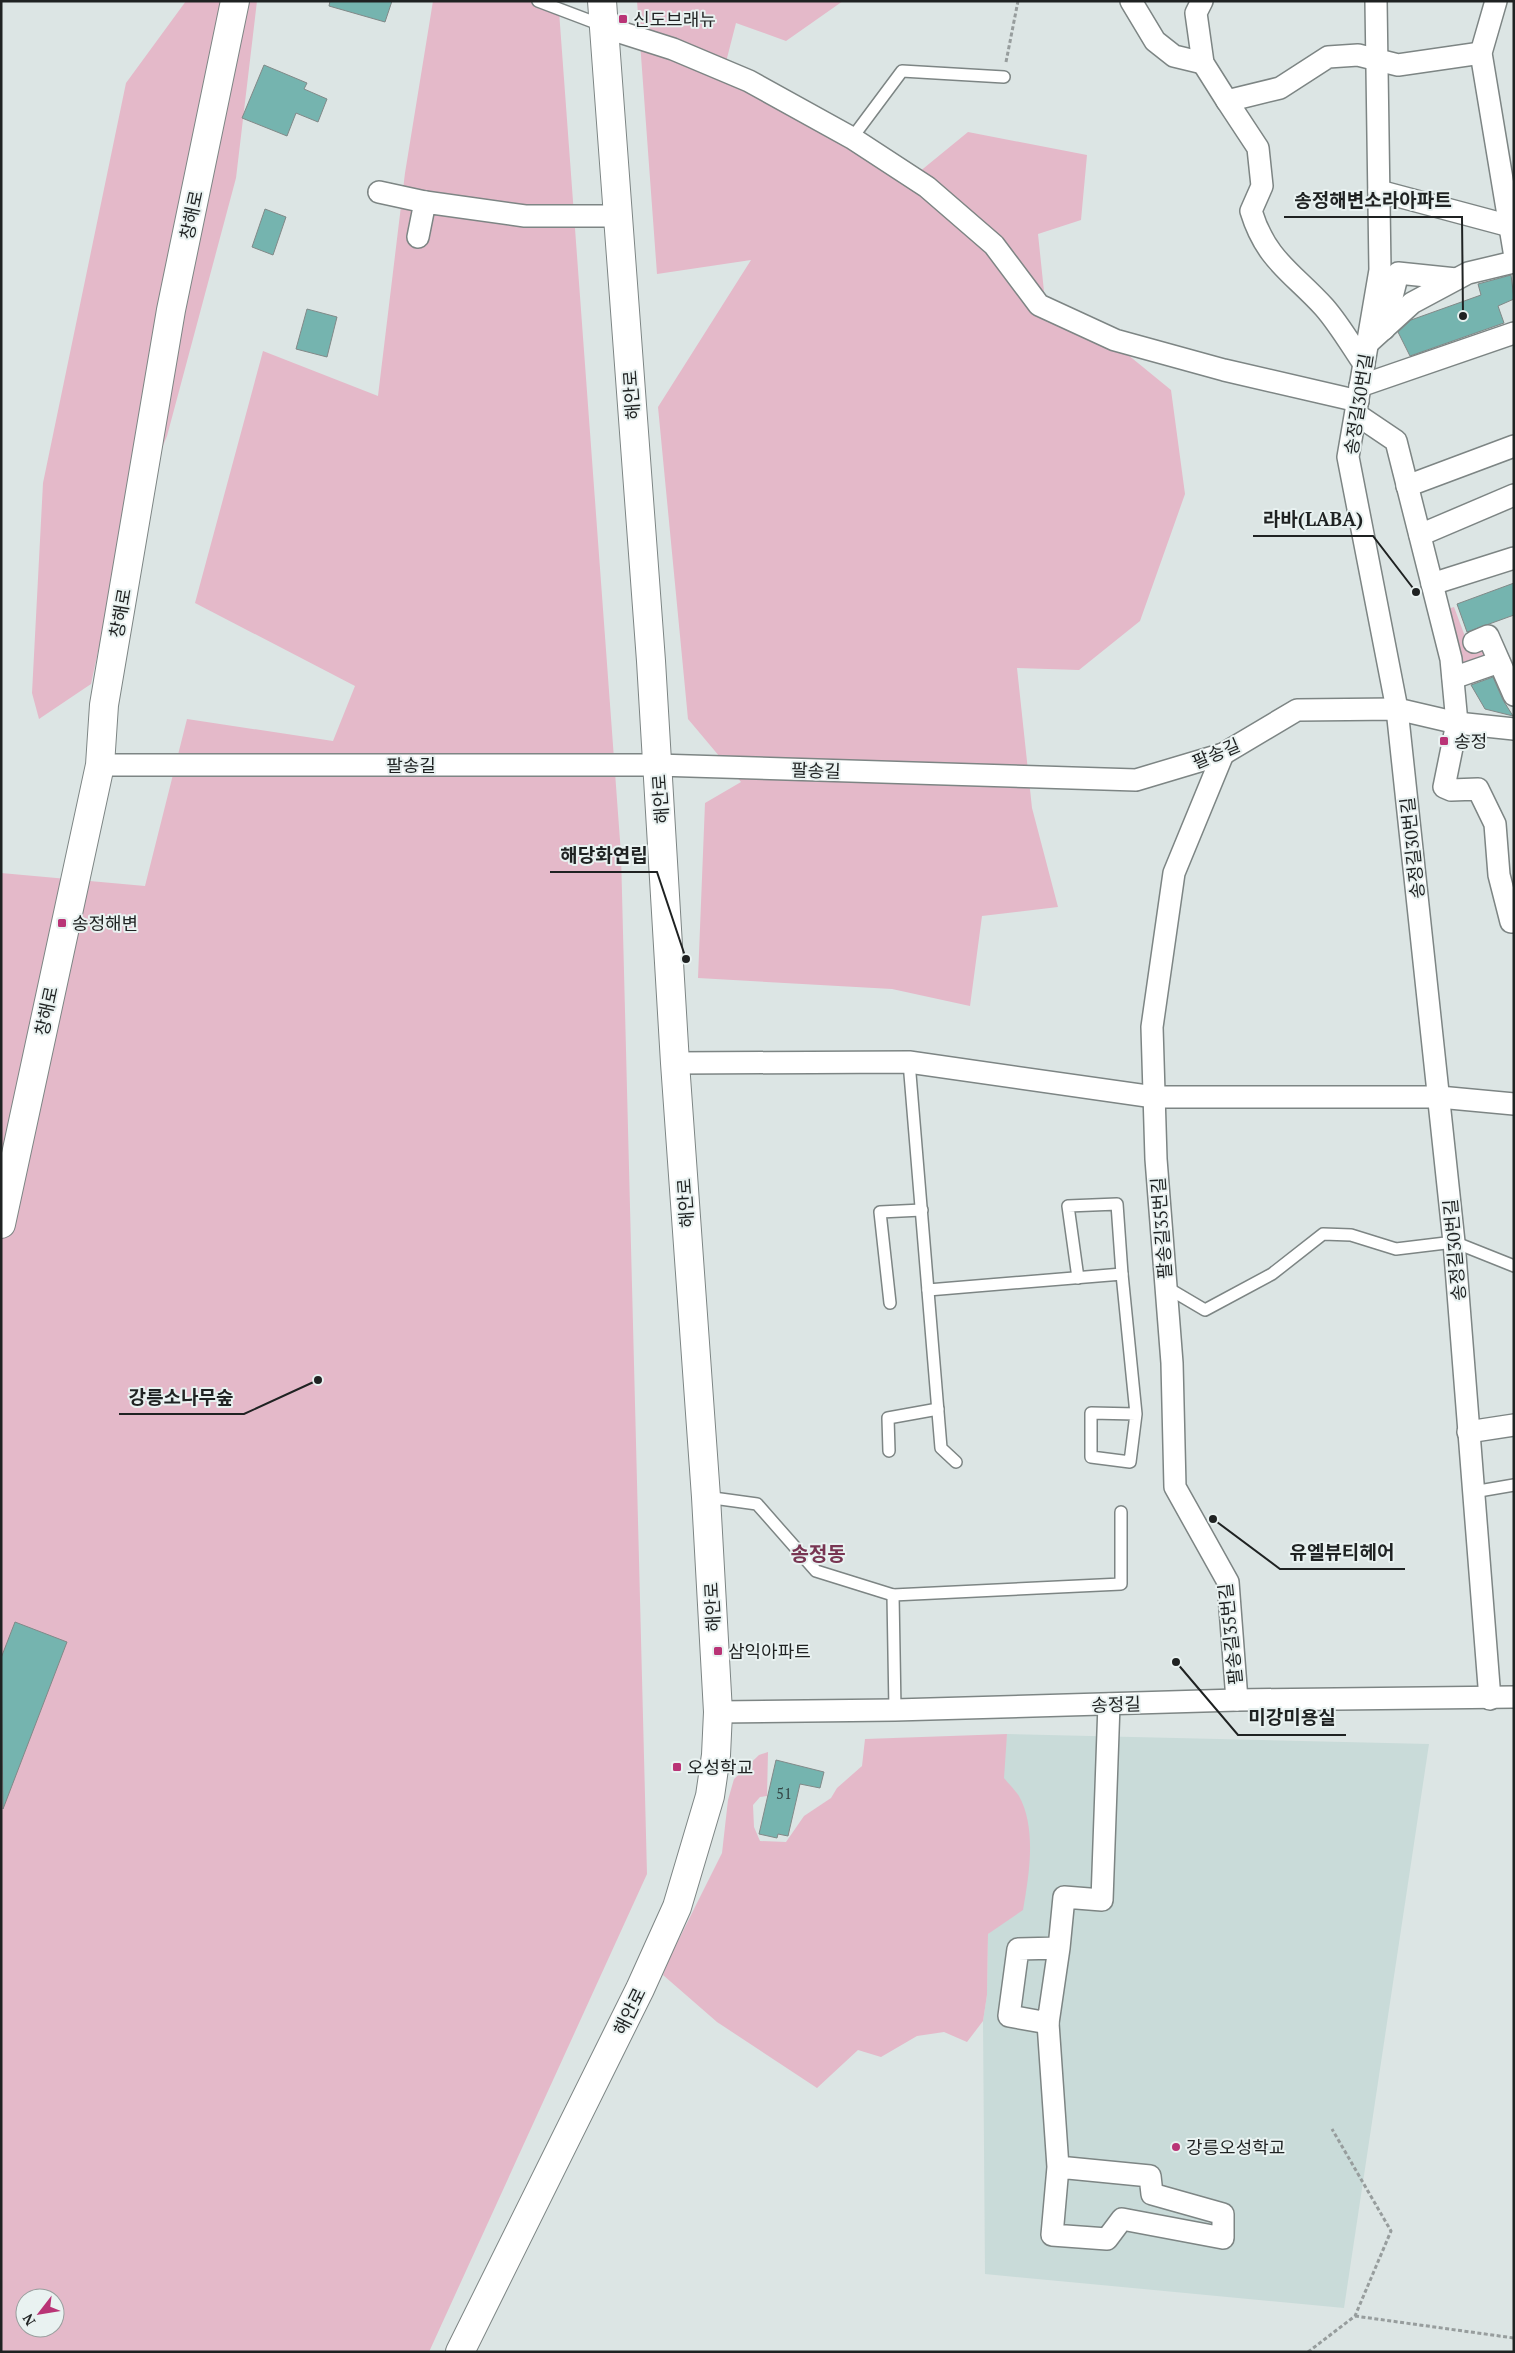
<svg xmlns="http://www.w3.org/2000/svg" width="1515" height="2353" font-family="'PT Serif','Noto Sans KR',serif">
	<rect width="100%" height="100%" fill="#dce5e4"/>
	<!-- built -->
	<path fill="#c9dbd9" d="M 1007,1734 L 1429,1744 L 1344,2308 L 985,2274 L 983,2021 L 987,1995 L 988,1934 L 999,1924 L 1000,1774 Z"/>
	<!-- green -->
	<g fill="#e4b9c9" fill-rule="evenodd">
		<path d="M 186,1 L 257,1 L 236,178 L 167,436 L 120,549 L 91,684 L 39,719 L 32,693 L 43,483 L 126,83 Z"/>
		<path d="M 433,1 L 558,1 L 559,11 L 621,854 L 647,1874 L 429,2352 L 1,2352 L 1,873 L 145,886 L 187,719 L 333,741 L 355,686 L 195,603 L 263,351 L 378,396 L 405,173 ZM 25,2298 L 55,2298 L 55,2328 L 25,2328 Z"/>
		<path d="M 637,1 L 843,1 L 786,41 L 736,23 L 726,62 L 913,177 L 968,132 L 1087,155 L 1081,220 L 1038,234 L 1045,301 L 1100,332 L 1171,390 L 1185,494 L 1140,621 L 1079,670 L 1017,668 L 1032,808 L 1058,907 L 982,916 L 970,1006 L 892,989 L 698,978 L 705,803 L 741,782 L 688,719 L 658,407 L 751,260 L 657,274 Z"/>
		<path d="M 1454,607 L 1469,647 L 1484,642 L 1491,659 L 1462,669 L 1441,611 Z"/>
		<path d="M 1007,1734 L 1004,1778 C 1009,1784 1015,1790 1019,1796 C 1037,1829 1029,1875 1023,1910 L 988,1934 L 987,1995 L 983,2021 L 967,2042 L 944,2032 L 917,2036 L 881,2057 L 858,2050 L 817,2088 L 717,2022 L 663,1975 L 669,1959 L 722,1853 L 728,1800 L 734,1779 L 759,1755 L 768,1752 L 767,1796 L 760,1797 L 753,1805 L 754,1827 L 760,1841 L 786,1842 L 804,1816 L 831,1798 L 837,1788 L 862,1766 L 865,1739 Z"/>
	</g>
	<!-- building -->
	<g fill="#75b4af" stroke="#818988">
		<path d="M 330,1 L 392,1 L 385,22 L 329,6 Z"/>
		<path d="M 264,65 L 307,83 L 304,89 L 327,99 L 318,122 L 296,113 L 287,136 L 242,118 Z"/>
		<path d="M 265,209 L 286,217 L 273,255 L 252,247 Z"/>
		<path d="M 1511,275 L 1514,299 L 1498,306 L 1504,323 L 1410,356 L 1398,332 L 1411,320 L 1481,295 L 1478,284 Z"/>
		<path d="M 307,309 L 337,317 L 327,357 L 296,349 Z"/>
		<path d="M 1514,583 L 1514,615 L 1467,632 L 1457,604 Z"/>
		<path d="M 1493,677 L 1503,700 L 1513,716 L 1485,709 L 1471,685 Z"/>
		<path d="M 15,1622 L 67,1642 L 3,1809 L 1,1658 Z"/>
		<path d="M 776,1760 L 824,1772 L 820,1788 L 800,1784 L 788,1836 L 778,1834 L 777,1838 L 759,1834 Z"/>
	</g>
	<g fill="none" stroke-linecap="round" stroke-linejoin="round">
		<!-- service casing -->
		<g stroke="#7d8584" stroke-width="14">
			<g id="service">
				<path d="M 538,1 L 604,26"/>
				<path d="M 852,138 L 902,71 L 1004,77"/>
				<path d="M 909,1062 L 941,1448 L 956,1462"/>
				<path d="M 1078,1278 L 1068,1206 L 1117,1204 L 1122,1274"/>
				<path d="M 1166,1287 L 1205,1310 L 1272,1274 L 1323,1234 L 1351,1235 L 1396,1249 L 1454,1242 L 1514,1266"/>
				<path d="M 928,1290 L 1122,1274 L 1136,1414 L 1091,1413 L 1091,1457 L 1130,1462 L 1136,1414"/>
				<path d="M 890,1303 L 880,1212 L 922,1210"/>
				<path d="M 889,1451 L 888,1418 L 938,1409"/>
				<path d="M 1473,1492 L 1514,1485"/>
				<path d="M 706,1497 L 757,1504 L 816,1571 L 893,1595"/>
				<path d="M 895,1710 L 893,1595 L 1121,1584 L 1121,1512"/>
			</g>
		</g>
		<!-- minor casing -->
		<g stroke="#7d8584" stroke-width="24">
			<g id="minor">
				<path d="M 1131,1 L 1155,41 L 1174,56 L 1203,63"/>
				<path d="M 1202,1 L 1196,13 L 1203,63 L 1227,101"/>
				<path d="M 1376,1 L 1380,270 L 1348,457 L 1397,709 L 1454,1242 L 1490,1699"/>
				<path d="M 1496,1 L 1481,53 L 1514,251"/>
				<path d="M 604,27 L 673,49 L 749,81 L 852,138 L 927,187 L 994,245 L 1039,305 L 1115,340 L 1224,370 L 1358,401"/>
				<path d="M 1379,191 L 1510,226"/>
				<path d="M 379,192 L 425,202"/>
				<path d="M 418,237 L 425,202 L 525,216 L 618,216"/>
				<path d="M 1384,329 L 1398,273 L 1456,279"/>
				<path d="M 1368,343 L 1412,303 L 1468,273 L 1514,262"/>
				<path d="M 1364,364 C 1351,345 1339,324 1324,307 C 1292,272 1266,260 1251,211 L 1262,186 L 1258,148 L 1227,101 L 1280,88 L 1328,57 L 1358,55 L 1398,65 L 1481,53"/>
				<path d="M 1360,386 L 1514,333"/>
				<path d="M 1356,414 L 1396,441 L 1451,659 L 1457,723 L 1444,787 L 1451,790 L 1478,789 L 1495,824 L 1499,875 L 1511,922 L 1514,921"/>
				<path d="M 1407,486 L 1514,446"/>
				<path d="M 1420,535 L 1514,495"/>
				<path d="M 1432,584 L 1514,558"/>
				<path d="M 1474,642 L 1488,636 L 1514,695"/>
				<path d="M 1453,678 L 1499,662"/>
				<path d="M 1223,754 L 1174,873 L 1152,1027 L 1156,1159 L 1172,1363 L 1175,1487 L 1228,1582 L 1237,1700"/>
				<path d="M 100,765 L 657,765 L 1136,780 L 1223,754 L 1297,710 L 1397,709 L 1457,723 L 1514,729"/>
				<path d="M 675,1063 L 909,1062 L 1154,1097 L 1439,1097 L 1514,1104"/>
				<path d="M 1468,1432 L 1514,1425"/>
				<path d="M 718,1712 L 895,1710 L 1237,1700 L 1514,1697"/>
				<path d="M 1059,1948 L 1048,2023 L 1009,2016 L 1018,1949 L 1059,1948 L 1064,1897 L 1102,1900 L 1109,1704"/>
				<path d="M 1048,2023 L 1058,2167 L 1150,2176 L 1152,2194 L 1223,2214 L 1223,2238 L 1122,2219 L 1107,2239 L 1052,2235 L 1058,2167"/>
			</g>
		</g>
		<!-- tertiary casing -->
		<g stroke="#7d8584" stroke-width="30">
			<g id="tertiary">
				<path d="M 1,1224 L 100,765 L 104,705 L 171,310 L 235,1"/>
				<path d="M 460,2352 L 640,1989 L 677,1907 L 710,1796 L 716,1755 L 718,1712 L 706,1497 L 675,1063 L 651,661 L 602,1"/>
			</g>
		</g>
		<!-- path -->
		<g stroke="#979d9d" stroke-width="3" stroke-dasharray="4 2.5" stroke-linecap="butt">
			<path d="M 1006,62 L 1018,1"/>
			<path d="M 1355,2316 L 1514,2338"/>
			<path d="M 1308,2352 L 1355,2316 L 1391,2231 L 1332,2129"/>
		</g>
		<!-- service -->
		<use href="#service" stroke="#fff" stroke-width="11"/>
		<!-- minor -->
		<use href="#minor" stroke="#fff" stroke-width="21"/>
		<!-- tertiary -->
		<use href="#tertiary" stroke="#fff" stroke-width="28"/>
	</g>
	<!-- markers -->
	<g fill="#b93476" stroke="#e9f2f1" stroke-width="2">
		<rect x="618" y="14" width="10" height="10" rx="2.5"/>
		<rect x="1439" y="736" width="10" height="10" rx="2.5"/>
		<rect x="57" y="918" width="10" height="10" rx="2.5"/>
		<rect x="713" y="1646" width="10" height="10" rx="2.5"/>
		<rect x="672" y="1762" width="10" height="10" rx="2.5"/>
		<circle cx="1176" cy="2147" r="5"/>
	</g>
	<g text-anchor="middle" dominant-baseline="central" stroke-width="4" stroke-linejoin="round" paint-order="stroke">
		<!-- number labels -->
		<g font-size="15" fill="#344645">
			<text x="784" y="1793">51</text>
		</g>
		<!-- poi labels -->
		<g font-size="18" fill="#1f2222" stroke="#e9f2f1" text-anchor="start">
			<text x="633" y="19">신도브래뉴</text>
			<text x="1454" y="741">송정</text>
			<text x="72" y="923">송정해변</text>
			<text x="728" y="1651">삼익아파트</text>
			<text x="687" y="1767">오성학교</text>
			<text x="1186" y="2147">강릉오성학교</text>
		</g>
		<!-- street labels -->
		<g font-size="18" fill="#1f2222" stroke="#e9f2f1">
			<text transform="translate(191 215) rotate(-78)">창해로</text>
			<text transform="translate(631 395) rotate(-94)">해안로</text>
			<text transform="translate(1358 404) rotate(-81)">송정길30번길</text>
			<text transform="translate(120 613) rotate(-80)">창해로</text>
			<text transform="translate(1216 753) rotate(-23)">팔송길</text>
			<text x="411" y="765">팔송길</text>
			<text transform="translate(816 770) rotate(2)">팔송길</text>
			<text transform="translate(660 799) rotate(-94)">해안로</text>
			<text transform="translate(1412 848) rotate(-96)">송정길30번길</text>
			<text transform="translate(46 1011) rotate(-78)">창해로</text>
			<text transform="translate(685 1203) rotate(-94)">해안로</text>
			<text transform="translate(1161 1228) rotate(-94)">팔송길35번길</text>
			<text transform="translate(1454 1250) rotate(-95)">송정길30번길</text>
			<text transform="translate(712 1607) rotate(-93)">해안로</text>
			<text transform="translate(1230 1634) rotate(-96)">팔송길35번길</text>
			<text transform="translate(1116 1704) rotate(-2)">송정길</text>
			<text transform="translate(629 2011) rotate(-64)">해안로</text>
		</g>
		<!-- quarter labels -->
		<g font-size="20" font-weight="bold" fill="#783552" stroke="#e9f2f1">
			<text x="818" y="1553">송정동</text>
		</g>
	</g>
	<!-- callouts -->
	<path fill="none" stroke="#1f2222" stroke-width="2" d="M1463 316L1462 217H1284M1416 592L1373 536H1253M686 959L657 872H550M318 1380L244 1414H119M1213 1519L1280 1569H1405M1176 1662L1238 1735H1346"/>
	<g fill="#1f2222" stroke="#e9f2f1" stroke-width="2">
		<circle cx="1463" cy="316" r="5"/>
		<circle cx="1416" cy="592" r="5"/>
		<circle cx="686" cy="959" r="5"/>
		<circle cx="318" cy="1380" r="5"/>
		<circle cx="1213" cy="1519" r="5"/>
		<circle cx="1176" cy="1662" r="5"/>
	</g>
	<g font-size="19" text-anchor="middle" font-weight="bold" fill="#1f2222" stroke="#e9f2f1" stroke-width="4" stroke-linejoin="round" paint-order="stroke">
		<text x="1373" y="207">송정해변소라아파트</text>
		<text x="1313" y="526">라바(LABA)</text>
		<text x="604" y="862">해당화연립</text>
		<text x="181" y="1404">강릉소나무숲</text>
		<text x="1342" y="1559">유엘뷰티헤어</text>
		<text x="1292" y="1724">미강미용실</text>
	</g>
	<!-- border -->
	<rect width="1515" height="2353" fill="none" stroke="#1f2222" stroke-width="5"/>
	<!-- north arrow -->
	<g transform="translate(40 2313) rotate(239)"><circle r="24" fill="#e9f2f1" stroke="#989f9e"/>
	<path d="M0-4L9 19L0 12L-9 19Z" fill="#b93476"/>
	<text y="-8" font-size="14" font-weight="bold" text-anchor="middle" fill="#1f2222">N</text>
	</g>
</svg>
